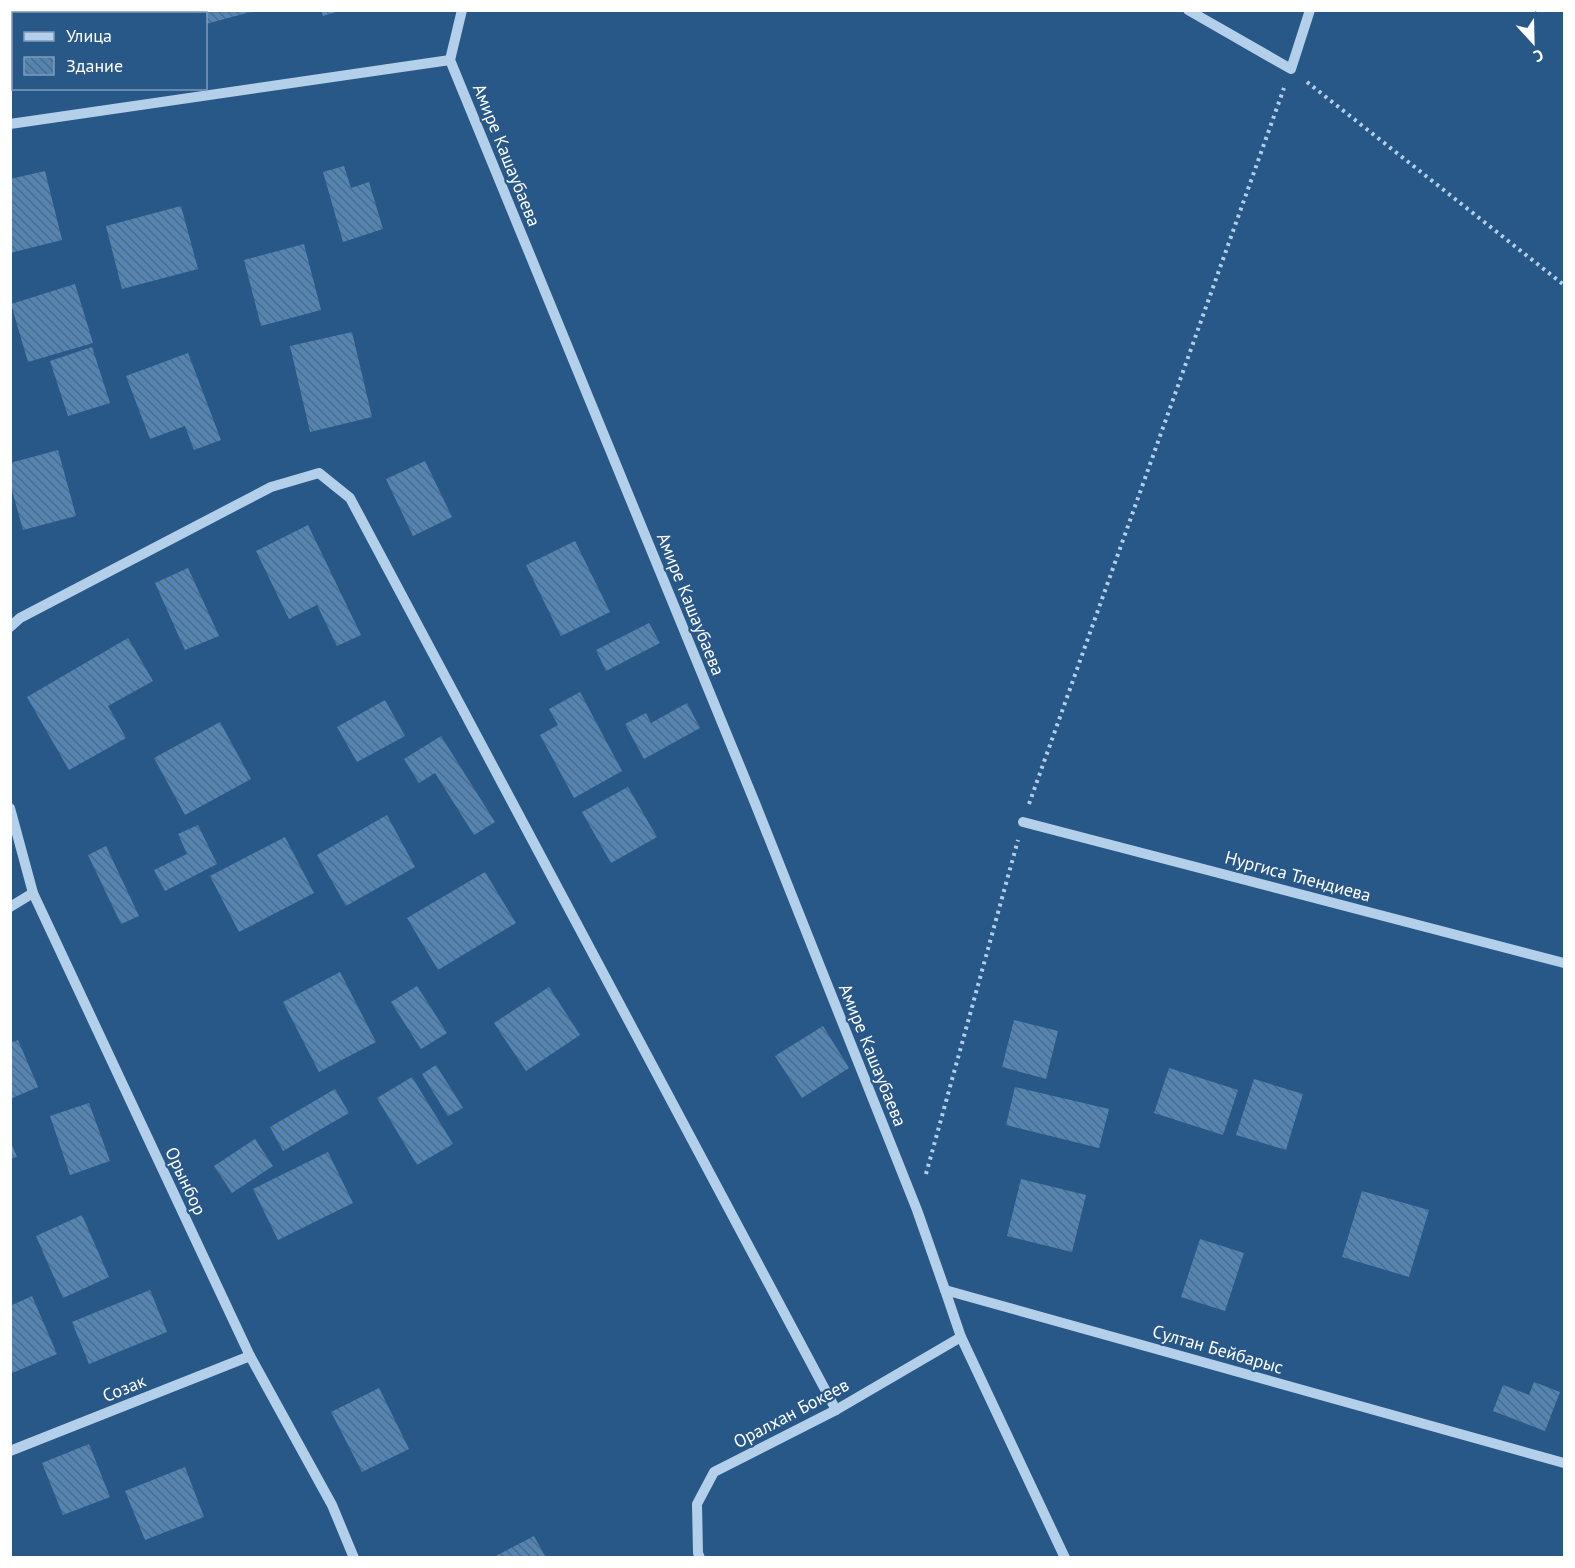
<svg xmlns="http://www.w3.org/2000/svg" width="1575" height="1568" font-family="'PT Sans',sans-serif">
	<defs>
		<pattern id="building-back-hatch" width="6" height="6" patternUnits="userSpaceOnUse" patternTransform="scale(1.5)"><rect width="6" height="6" fill="#5484b2"/><path d="M-1 5l2 2M0 0l6 6M5-1l2 2" fill="none" stroke="#506b84"/></pattern>
	</defs>
	<rect width="100%" height="100%" fill="#285888"/>
	<!-- building -->
	<g fill="url(#building-back-hatch)">
		<path d="M 196,10 L 254,10 L 254,11 L 206,24 L 206,14 L 197,14 Z"/>
		<path d="M 321,10 L 339,10 L 339,11 L 323,16 Z"/>
		<path d="M 344,166 L 351,188 L 369,182 L 383,229 L 343,242 L 323,172 Z"/>
		<path d="M 45,171 L 62,240 L 10,253 L 10,179 Z"/>
		<path d="M 181,206 L 198,269 L 122,289 L 106,226 Z"/>
		<path d="M 304,244 L 321,310 L 261,326 L 244,260 Z"/>
		<path d="M 75,284 L 93,343 L 28,362 L 11,304 Z"/>
		<path d="M 352,332 L 372,417 L 310,432 L 290,346 Z"/>
		<path d="M 92,347 L 110,403 L 68,416 L 50,361 Z"/>
		<path d="M 188,353 L 221,440 L 194,450 L 185,426 L 150,439 L 126,376 Z"/>
		<path d="M 58,450 L 76,516 L 23,530 L 10,483 L 10,463 Z"/>
		<path d="M 425,461 L 452,517 L 413,536 L 386,479 Z"/>
		<path d="M 308,525 L 361,635 L 337,646 L 317,605 L 289,619 L 256,551 Z"/>
		<path d="M 575,541 L 610,612 L 561,636 L 526,565 Z"/>
		<path d="M 188,568 L 219,636 L 185,650 L 155,583 Z"/>
		<path d="M 649,623 L 660,643 L 606,671 L 596,650 Z"/>
		<path d="M 128,638 L 153,681 L 108,706 L 126,738 L 69,770 L 27,697 Z"/>
		<path d="M 580,692 L 622,771 L 574,798 L 540,735 L 558,725 L 549,709 Z"/>
		<path d="M 385,700 L 405,736 L 357,762 L 337,727 Z"/>
		<path d="M 687,703 L 700,728 L 644,759 L 625,724 L 646,713 L 651,723 Z"/>
		<path d="M 220,722 L 251,779 L 185,815 L 154,758 Z"/>
		<path d="M 441,736 L 495,822 L 474,835 L 435,773 L 419,783 L 404,759 Z"/>
		<path d="M 628,787 L 657,837 L 611,863 L 582,812 Z"/>
		<path d="M 387,815 L 415,867 L 346,906 L 317,855 Z"/>
		<path d="M 198,825 L 217,864 L 165,891 L 154,870 L 187,854 L 178,834 Z"/>
		<path d="M 285,837 L 314,893 L 239,932 L 210,876 Z"/>
		<path d="M 106,846 L 139,916 L 121,924 L 88,855 Z"/>
		<path d="M 485,872 L 516,923 L 438,970 L 407,918 Z"/>
		<path d="M 340,972 L 376,1042 L 319,1072 L 283,1002 Z"/>
		<path d="M 417,986 L 447,1033 L 421,1049 L 391,1002 Z"/>
		<path d="M 549,987 L 580,1035 L 526,1071 L 494,1023 Z"/>
		<path d="M 1014,1020 L 1058,1031 L 1046,1079 L 1002,1067 Z"/>
		<path d="M 823,1026 L 849,1068 L 802,1098 L 775,1056 Z"/>
		<path d="M 18,1040 L 38,1087 L 10,1099 L 10,1043 Z"/>
		<path d="M 436,1065 L 463,1108 L 448,1116 L 422,1074 Z"/>
		<path d="M 1169,1068 L 1238,1090 L 1223,1135 L 1154,1113 Z"/>
		<path d="M 412,1077 L 453,1144 L 417,1165 L 377,1098 Z"/>
		<path d="M 1254,1079 L 1303,1094 L 1286,1150 L 1236,1135 Z"/>
		<path d="M 1015,1087 L 1109,1109 L 1099,1148 L 1006,1125 Z"/>
		<path d="M 335,1089 L 349,1113 L 283,1151 L 270,1127 Z"/>
		<path d="M 89,1103 L 110,1161 L 70,1175 L 50,1116 Z"/>
		<path d="M 255,1139 L 273,1166 L 232,1193 L 214,1166 Z"/>
		<path d="M 10,1140 L 17,1157 L 10,1159 Z"/>
		<path d="M 328,1152 L 353,1203 L 278,1240 L 253,1189 Z"/>
		<path d="M 1021,1179 L 1086,1195 L 1072,1252 L 1007,1236 Z"/>
		<path d="M 1362,1191 L 1429,1210 L 1409,1277 L 1342,1257 Z"/>
		<path d="M 82,1215 L 109,1277 L 63,1298 L 36,1236 Z"/>
		<path d="M 1200,1239 L 1244,1253 L 1225,1311 L 1181,1297 Z"/>
		<path d="M 150,1290 L 167,1332 L 89,1364 L 72,1322 Z"/>
		<path d="M 32,1296 L 57,1354 L 10,1374 L 10,1306 Z"/>
		<path d="M 1534,1382 L 1560,1392 L 1545,1431 L 1493,1411 L 1503,1385 L 1529,1395 Z"/>
		<path d="M 379,1388 L 409,1449 L 362,1472 L 331,1412 Z"/>
		<path d="M 89,1444 L 110,1497 L 63,1515 L 42,1463 Z"/>
		<path d="M 185,1467 L 204,1517 L 145,1540 L 125,1491 Z"/>
		<path d="M 534,1536 L 546,1558 L 492,1558 Z"/>
	</g>
	<g fill="none" stroke-linecap="round" stroke-linejoin="round">
		<!-- path -->
		<g stroke="#b4cfe9" stroke-width="4" stroke-dasharray="3 4.5" stroke-linecap="butt">
			<path d="M 1307,82 L 1564,285"/>
			<path d="M 1029,804 L 1284,88"/>
			<path d="M 926,1174 L 1018,840"/>
		</g>
		<!-- minor -->
		<g stroke="#b4cfe9" stroke-width="10">
			<path d="M 462,10 L 450,60 L 755,803 L 917,1210 L 945,1290 L 1564,1463"/>
			<path d="M 1188,10 L 1291,69 L 1310,10"/>
			<path d="M 10,124 L 450,60"/>
			<path d="M 10,627 L 20,618 L 271,487 L 319,473 L 350,498 L 836,1410"/>
			<path d="M 10,808 L 33,893 L 250,1356 L 332,1505 L 354,1558"/>
			<path d="M 1023,822 L 1564,963"/>
			<path d="M 10,907 L 33,893"/>
			<path d="M 945,1290 L 961,1337 L 1065,1558"/>
			<path d="M 10,1451 L 250,1356"/>
			<path d="M 700,1558 L 698,1553 L 697,1504 L 714,1472 L 836,1410 L 961,1337"/>
		</g>
	</g>
	<g text-anchor="middle" dominant-baseline="central" stroke-width="4.5" stroke-linejoin="round" paint-order="stroke">
		<!-- street labels -->
		<g font-size="18" fill="#fff" stroke="#285888">
			<text transform="translate(507 155) rotate(68)">Амире Кашаубаева</text>
			<text transform="translate(691 604) rotate(68)">Амире Кашаубаева</text>
			<text transform="translate(1298 876) rotate(15)">Нургиса Тлендиева</text>
			<text transform="translate(873 1055) rotate(68)">Амире Кашаубаева</text>
			<text transform="translate(186 1181) rotate(65)">Орынбор</text>
			<text transform="translate(1218 1349) rotate(16)">Султан Бейбарыс</text>
			<text transform="translate(124 1388) rotate(-22)">Созак</text>
			<text transform="translate(791 1413) rotate(-28)">Оралхан Бокеев</text>
		</g>
	</g>
	<!-- border -->
	<rect width="1575" height="1568" fill="none" stroke="#ffffff" stroke-width="24"/>
	<!-- legend -->
	<rect x="12" y="12" width="195" height="78" fill="#285888" stroke="#7e9bb8" stroke-width="1.5"/>
	<rect x="24" y="32" width="30" height="9" fill="#b4cfe9" stroke="#7e9bb8" stroke-width="1.5"/>
	<text x="66" y="42" font-size="18" fill="#ffffff">Улица</text>
	<rect x="24" y="57" width="30" height="18" fill="url(#building-back-hatch)" stroke="#7e9bb8" stroke-width="1.5"/>
	<text x="66" y="72" font-size="18" fill="#ffffff">Здание</text>
	<!-- north arrow -->
	<g transform="translate(1533 42) rotate(158)" stroke="#285888" stroke-width="4.5" paint-order="stroke">
	<path d="M0-4.5L10 22L0 15L-10 22Z" fill="#ffffff"/>
	<text y="-9" font-size="16" font-weight="bold" text-anchor="middle" fill="#ffffff">С</text>
	</g>
</svg>
